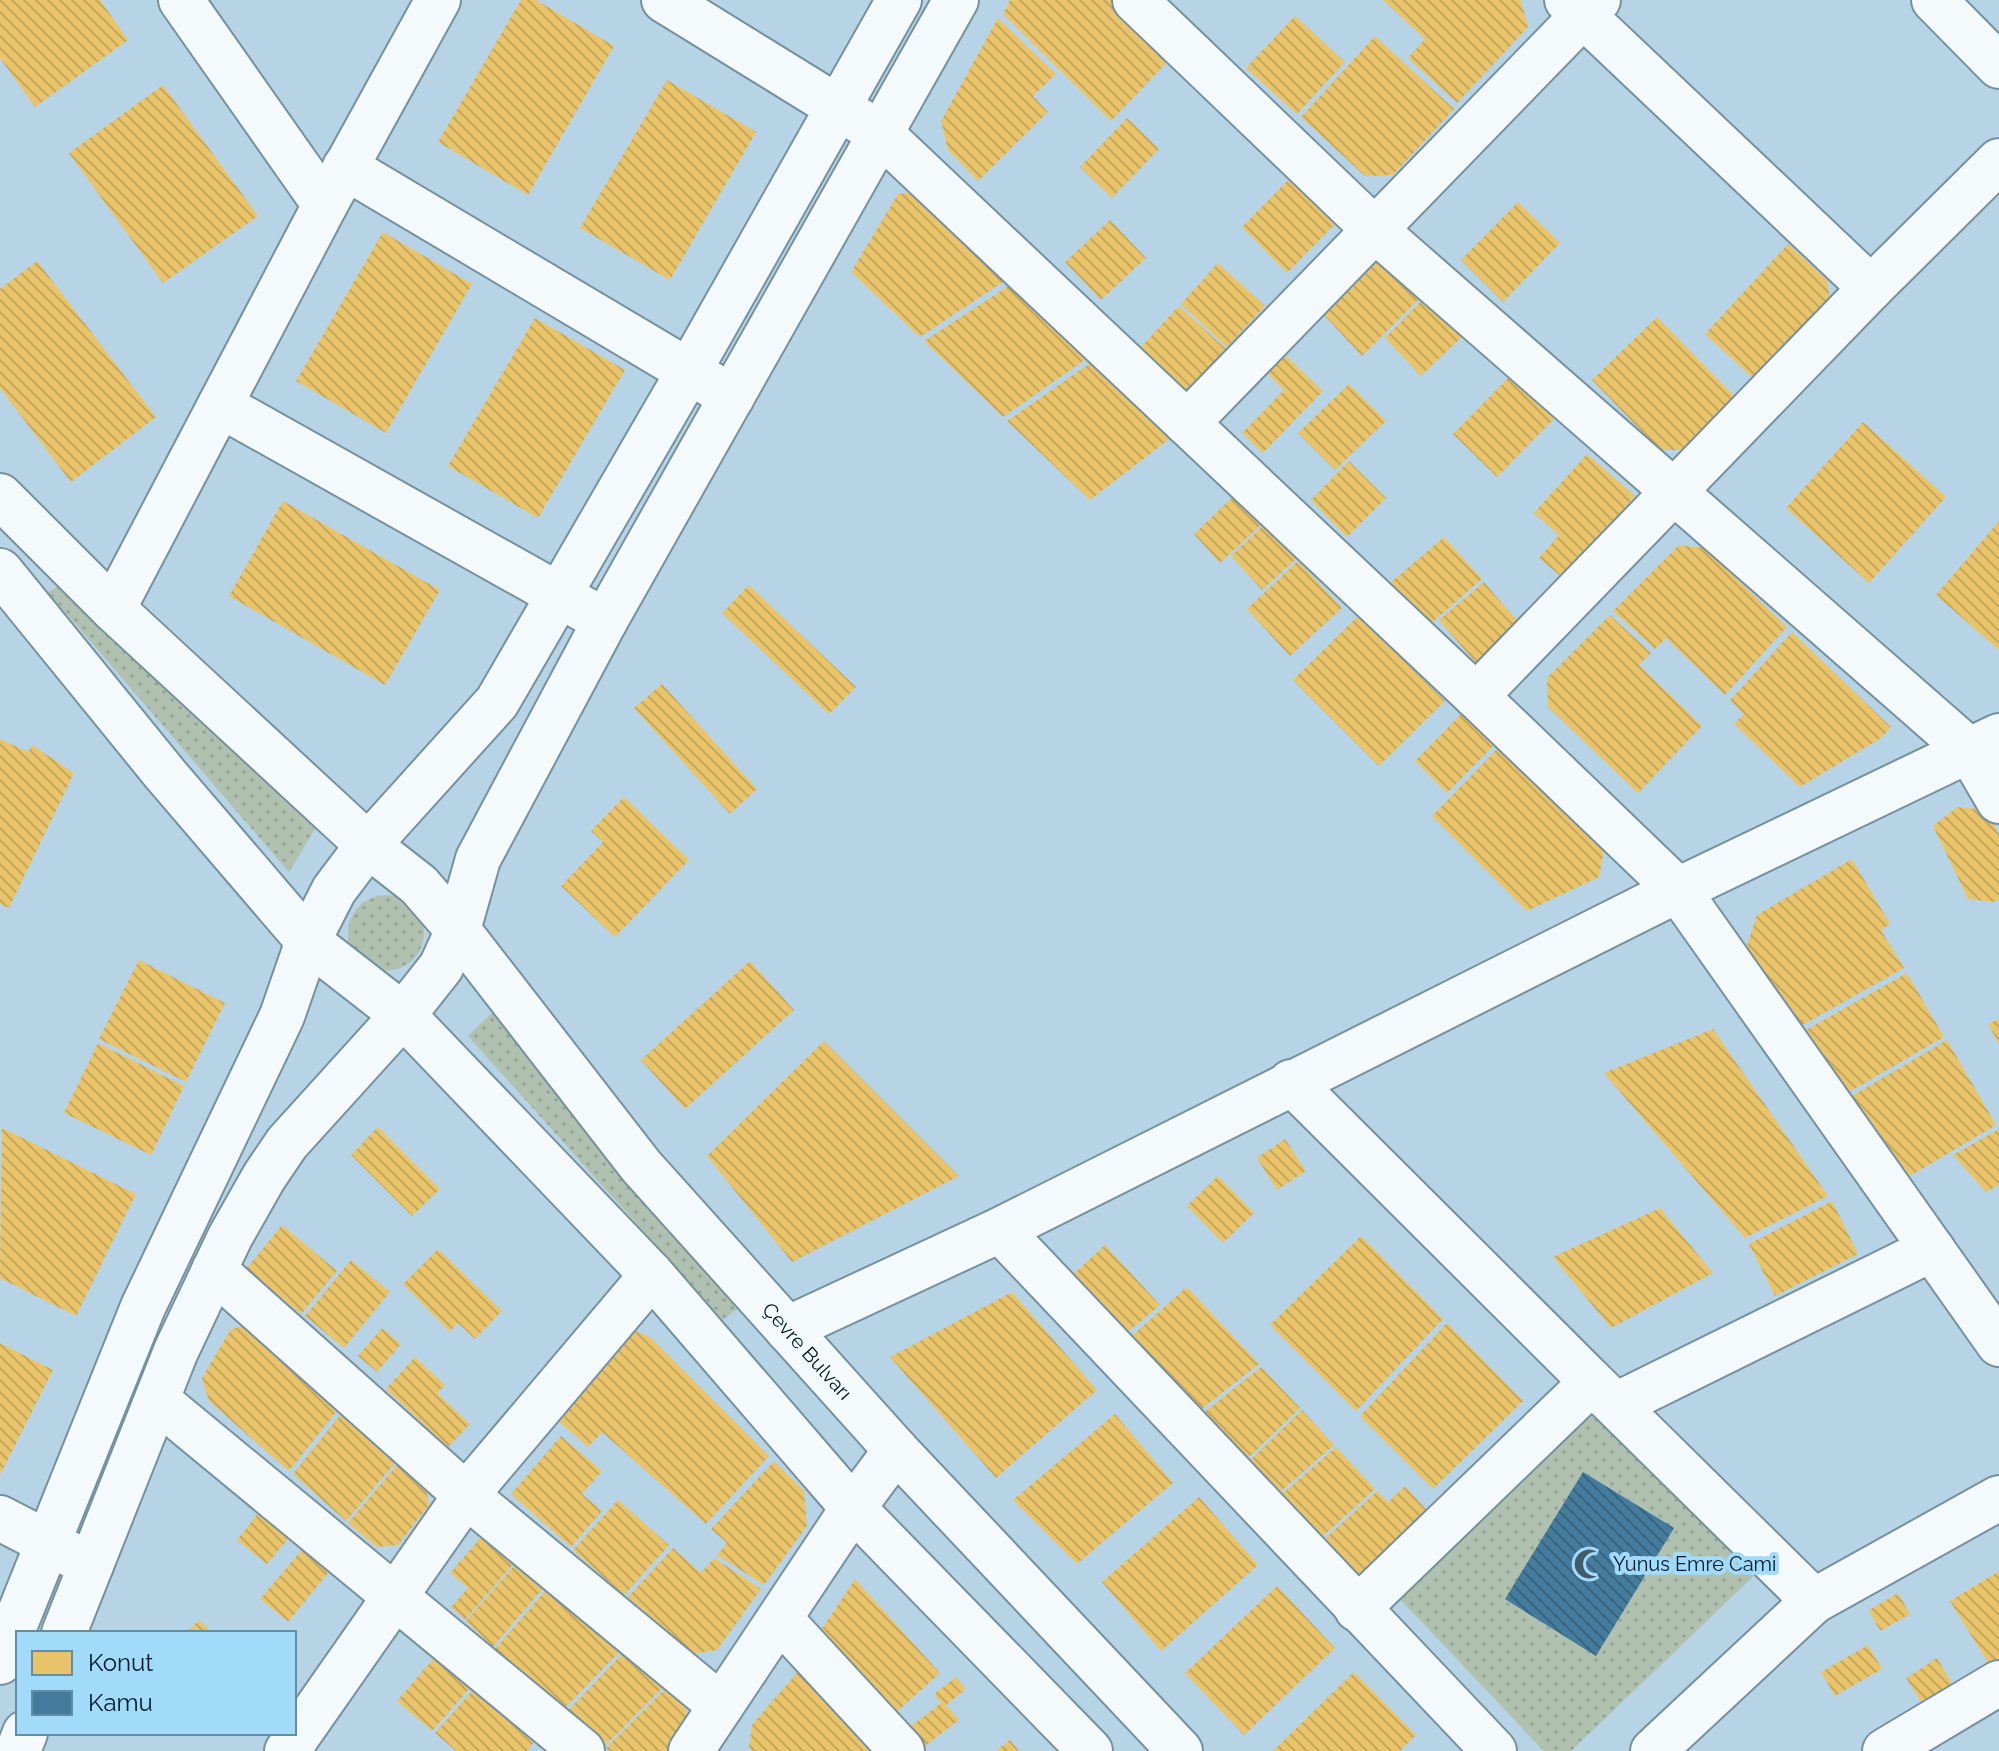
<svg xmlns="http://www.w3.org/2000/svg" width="1999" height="1751" font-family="Raleway,sans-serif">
	<defs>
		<pattern id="green-dots" width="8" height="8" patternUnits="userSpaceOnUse" patternTransform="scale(2)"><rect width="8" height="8" fill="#b0c1b0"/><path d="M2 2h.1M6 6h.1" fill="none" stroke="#96a597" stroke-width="1.8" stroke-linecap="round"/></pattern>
		<pattern id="homes-back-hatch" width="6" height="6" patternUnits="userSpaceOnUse" patternTransform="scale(2)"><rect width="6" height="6" fill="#e9c46a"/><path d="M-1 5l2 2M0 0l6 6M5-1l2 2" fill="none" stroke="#c6a85c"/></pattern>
		<pattern id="public-back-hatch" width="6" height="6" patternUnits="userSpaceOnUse" patternTransform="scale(2)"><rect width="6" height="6" fill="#457b9d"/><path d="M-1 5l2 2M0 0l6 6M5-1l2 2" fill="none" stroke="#376480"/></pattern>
	</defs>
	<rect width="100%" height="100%" fill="#b6d4e5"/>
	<!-- green -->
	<g fill="url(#green-dots)">
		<path d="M 62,584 L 318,824 L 289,872 L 48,592 Z"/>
		<circle cx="386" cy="933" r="38"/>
		<path d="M 493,1012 L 737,1309 L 723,1320 L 468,1036 Z"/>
		<path d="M 1593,1403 L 1759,1571 L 1571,1751 L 1544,1751 L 1398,1597 Z"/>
	</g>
	<!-- homes -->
	<g fill="url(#homes-back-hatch)">
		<path d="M 0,0 L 100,0 L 128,40 L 35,107 L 0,58 Z"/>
		<path d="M 521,0 L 536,0 L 614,46 L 528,195 L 438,142 Z"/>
		<path d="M 1010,0 L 1119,0 L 1175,54 L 1111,121 L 1003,14 Z"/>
		<path d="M 1383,0 L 1521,0 L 1528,27 L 1457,103 L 1408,58 L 1425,39 Z"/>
		<path d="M 1295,16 L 1345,62 L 1297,114 L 1246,68 Z"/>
		<path d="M 998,18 L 1056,74 L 1033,96 L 1048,112 L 978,181 L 948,150 L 941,121 Z"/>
		<path d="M 1375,36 L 1454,109 L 1393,175 L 1365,176 L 1301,117 Z"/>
		<path d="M 667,80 L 756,132 L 670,280 L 580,228 Z"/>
		<path d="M 163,85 L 258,216 L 163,283 L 69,153 Z"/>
		<path d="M 1127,118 L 1159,149 L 1112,198 L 1080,167 Z"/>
		<path d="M 1293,175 L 1338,221 L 1287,273 L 1242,227 Z"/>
		<path d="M 919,191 L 1009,278 L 920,337 L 851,272 L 898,194 Z"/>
		<path d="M 1518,202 L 1560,243 L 1503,302 L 1461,260 Z"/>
		<path d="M 1110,220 L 1146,258 L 1101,300 L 1065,262 Z"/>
		<path d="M 383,232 L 472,284 L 386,433 L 296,381 Z"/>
		<path d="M 1788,244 L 1827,280 L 1830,299 L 1755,380 L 1705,334 Z"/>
		<path d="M 1387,253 L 1425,293 L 1362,356 L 1322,313 Z"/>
		<path d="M 37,261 L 156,417 L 71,482 L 0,388 L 0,289 Z"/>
		<path d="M 1218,263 L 1265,306 L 1227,347 L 1181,304 Z"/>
		<path d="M 1013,283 L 1089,357 L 1003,417 L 924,341 Z"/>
		<path d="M 1427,295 L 1465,334 L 1421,376 L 1385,338 Z"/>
		<path d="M 1179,306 L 1226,349 L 1187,391 L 1140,348 Z"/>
		<path d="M 1657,317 L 1739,401 L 1691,450 L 1660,450 L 1592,380 Z"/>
		<path d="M 535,318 L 625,370 L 538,518 L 448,466 Z"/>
		<path d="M 1284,354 L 1323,391 L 1263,453 L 1242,433 L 1284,390 L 1266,372 Z"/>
		<path d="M 1093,361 L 1172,437 L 1090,500 L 1007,421 Z"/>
		<path d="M 1512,374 L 1555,418 L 1497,477 L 1453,434 Z"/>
		<path d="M 1349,384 L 1386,421 L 1335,470 L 1298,433 Z"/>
		<path d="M 1863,422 L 1946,497 L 1869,583 L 1786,508 Z"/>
		<path d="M 1587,454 L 1635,496 L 1563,578 L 1539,558 L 1559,535 L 1534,513 Z"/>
		<path d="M 1349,461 L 1386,498 L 1347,537 L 1311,500 Z"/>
		<path d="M 1236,494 L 1263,523 L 1220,563 L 1194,534 Z"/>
		<path d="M 283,501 L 440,590 L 385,685 L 229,596 Z"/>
		<path d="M 1999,521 L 1999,650 L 1936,595 Z"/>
		<path d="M 1265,524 L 1297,558 L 1262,590 L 1231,556 Z"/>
		<path d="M 1444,537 L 1482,579 L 1427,627 L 1389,584 Z"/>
		<path d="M 1679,545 L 1704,548 L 1787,627 L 1725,695 L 1666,638 L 1655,649 L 1613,611 Z"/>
		<path d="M 1298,561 L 1342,608 L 1290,656 L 1247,609 Z"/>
		<path d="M 1484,582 L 1519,623 L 1475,662 L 1439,620 Z"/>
		<path d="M 749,585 L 856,687 L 829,714 L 722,613 Z"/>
		<path d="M 1359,615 L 1445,701 L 1379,766 L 1293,680 Z"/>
		<path d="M 1610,615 L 1651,653 L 1639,665 L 1702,726 L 1638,793 L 1548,707 L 1547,678 Z"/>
		<path d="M 1792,632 L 1891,727 L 1881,738 L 1800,787 L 1734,724 L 1744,714 L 1730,700 Z"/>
		<path d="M 662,684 L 757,789 L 730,814 L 634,708 Z"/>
		<path d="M 1465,710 L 1497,742 L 1447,793 L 1415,761 Z"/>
		<path d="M 0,739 L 28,752 L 32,745 L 74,773 L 9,908 L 0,904 Z"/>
		<path d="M 1500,746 L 1604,850 L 1599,877 L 1527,911 L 1432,816 Z"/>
		<path d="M 624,797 L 689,860 L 615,937 L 561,886 L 603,842 L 591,831 Z"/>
		<path d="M 1957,807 L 1986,810 L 1999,834 L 1999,900 L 1994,902 L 1968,899 L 1933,826 Z"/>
		<path d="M 1852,859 L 1890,924 L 1881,930 L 1904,968 L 1801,1026 L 1746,949 L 1757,915 Z"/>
		<path d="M 139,960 L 225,1003 L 186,1082 L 99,1039 Z"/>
		<path d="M 750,961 L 794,1010 L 685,1109 L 641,1060 Z"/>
		<path d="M 1907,973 L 1944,1037 L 1849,1092 L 1804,1031 Z"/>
		<path d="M 1999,1019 L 1999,1044 L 1988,1024 Z"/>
		<path d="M 1713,1029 L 1828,1196 L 1745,1238 L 1604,1073 Z"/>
		<path d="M 1947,1040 L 1996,1125 L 1910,1176 L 1852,1096 Z"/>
		<path d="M 824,1041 L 959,1176 L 792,1262 L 707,1156 Z"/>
		<path d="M 98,1043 L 184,1086 L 151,1155 L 64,1113 Z"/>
		<path d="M 378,1127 L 440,1189 L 412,1216 L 351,1155 Z"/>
		<path d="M 2,1128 L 136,1194 L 76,1316 L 0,1278 Z"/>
		<path d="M 1999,1129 L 1999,1185 L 1986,1192 L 1953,1155 Z"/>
		<path d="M 1285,1139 L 1306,1171 L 1277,1190 L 1257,1158 Z"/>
		<path d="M 1218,1176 L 1254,1213 L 1223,1243 L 1187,1206 Z"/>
		<path d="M 1832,1201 L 1858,1254 L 1775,1296 L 1749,1244 Z"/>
		<path d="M 1660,1208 L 1713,1273 L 1611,1328 L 1553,1257 Z"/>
		<path d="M 282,1225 L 337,1271 L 301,1314 L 246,1269 Z"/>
		<path d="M 1361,1236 L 1443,1319 L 1356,1411 L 1270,1325 Z"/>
		<path d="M 1105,1245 L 1160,1305 L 1121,1338 L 1067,1280 Z"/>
		<path d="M 438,1249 L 502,1311 L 475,1339 L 458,1323 L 450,1332 L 403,1284 Z"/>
		<path d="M 351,1260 L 390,1292 L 344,1348 L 305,1316 Z"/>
		<path d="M 1187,1287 L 1259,1364 L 1194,1415 L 1126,1341 Z"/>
		<path d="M 1012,1292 L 1097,1390 L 996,1478 L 890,1357 Z"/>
		<path d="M 1447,1323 L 1523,1401 L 1433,1489 L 1360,1416 Z"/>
		<path d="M 249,1324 L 341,1406 L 289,1471 L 209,1401 L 202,1378 L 231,1329 Z"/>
		<path d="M 382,1328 L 401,1344 L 377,1372 L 358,1356 Z"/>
		<path d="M 632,1329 L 651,1338 L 769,1456 L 706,1524 L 602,1432 L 588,1447 L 555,1418 Z"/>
		<path d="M 0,1343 L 53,1370 L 0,1475 Z"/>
		<path d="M 415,1357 L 445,1385 L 437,1393 L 470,1424 L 448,1447 L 386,1389 Z"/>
		<path d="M 1261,1367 L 1300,1408 L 1241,1465 L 1197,1418 Z"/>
		<path d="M 345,1409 L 400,1457 L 346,1521 L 293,1474 Z"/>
		<path d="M 1302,1410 L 1334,1445 L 1272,1499 L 1243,1467 Z"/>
		<path d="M 1115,1414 L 1173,1483 L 1077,1564 L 1013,1500 Z"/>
		<path d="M 561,1436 L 602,1471 L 582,1494 L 602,1511 L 571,1547 L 511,1494 Z"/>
		<path d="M 1336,1447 L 1375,1489 L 1314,1544 L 1274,1501 Z"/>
		<path d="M 402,1459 L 424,1478 L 429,1505 L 398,1545 L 377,1547 L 348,1523 Z"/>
		<path d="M 774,1461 L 804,1491 L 807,1526 L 764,1585 L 717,1555 L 727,1543 L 711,1529 Z"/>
		<path d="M 1405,1486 L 1434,1518 L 1370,1577 L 1345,1576 L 1317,1546 L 1377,1491 L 1388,1502 Z"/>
		<path d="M 1199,1497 L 1258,1565 L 1161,1651 L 1102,1582 Z"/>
		<path d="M 618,1500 L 669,1545 L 624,1595 L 573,1550 Z"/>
		<path d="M 263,1507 L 294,1532 L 267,1564 L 237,1540 Z"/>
		<path d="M 483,1535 L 515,1562 L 465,1620 L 451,1607 L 468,1588 L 450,1573 Z"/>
		<path d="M 306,1545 L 333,1567 L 288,1622 L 260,1599 Z"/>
		<path d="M 673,1548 L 701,1573 L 714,1558 L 761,1589 L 717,1650 L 693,1654 L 628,1597 Z"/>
		<path d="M 516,1564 L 544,1587 L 493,1647 L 466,1621 Z"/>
		<path d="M 1999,1571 L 1999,1658 L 1989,1664 L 1950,1601 Z"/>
		<path d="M 855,1579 L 940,1673 L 891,1717 L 818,1635 Z"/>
		<path d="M 1277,1586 L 1335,1648 L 1244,1735 L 1185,1673 Z"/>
		<path d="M 546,1590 L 619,1652 L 561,1712 L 495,1649 Z"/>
		<path d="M 1898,1593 L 1910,1614 L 1880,1631 L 1869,1610 Z"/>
		<path d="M 199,1620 L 213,1633 L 186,1633 Z"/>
		<path d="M 1868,1645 L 1882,1669 L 1835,1696 L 1821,1672 Z"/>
		<path d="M 622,1654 L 663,1687 L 604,1747 L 564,1715 Z"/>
		<path d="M 434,1658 L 470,1688 L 432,1731 L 397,1701 Z"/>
		<path d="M 1937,1658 L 1954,1687 L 1924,1706 L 1906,1678 Z"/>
		<path d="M 801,1668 L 880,1751 L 752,1751 L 749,1747 L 752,1725 Z"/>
		<path d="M 1354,1672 L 1416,1735 L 1400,1751 L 1273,1751 Z"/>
		<path d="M 956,1677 L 966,1689 L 946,1705 L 959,1720 L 925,1746 L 910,1727 L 941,1703 L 934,1694 Z"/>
		<path d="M 665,1689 L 685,1704 L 689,1726 L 669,1751 L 610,1751 L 606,1748 Z"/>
		<path d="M 472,1691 L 534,1742 L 527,1751 L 456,1751 L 435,1733 Z"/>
		<path d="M 1010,1740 L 1019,1751 L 996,1751 Z"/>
	</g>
	<!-- public -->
	<path fill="url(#public-back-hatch)" d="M 1583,1472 L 1674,1528 L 1596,1656 L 1505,1599 Z"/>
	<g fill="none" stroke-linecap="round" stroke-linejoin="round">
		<!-- minor casing -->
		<g stroke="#75919f" stroke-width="48">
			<g id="minor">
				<path d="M 181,0 L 325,205"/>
				<path d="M 664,0 L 881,134 L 1476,696"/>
				<path d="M 1135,0 L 1375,230 L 1969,750 L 1999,801"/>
				<path d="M 1567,0 L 1871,288"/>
				<path d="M 1934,0 L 1999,66"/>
				<path d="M 1999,161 L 1871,288 L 1476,696 L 1678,890 L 1999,1344"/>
				<path d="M 345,167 L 732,397"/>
				<path d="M 220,405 L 605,621"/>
				<path d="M 1187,423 L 1598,0"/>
				<path d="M 113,609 L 325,205 L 438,0"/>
				<path d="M 1291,1082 L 1592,1382 L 1357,1609"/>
				<path d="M 1000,1230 L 1494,1751"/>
				<path d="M 214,1270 L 466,1495 L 721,1706"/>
				<path d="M 787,1329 L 1000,1230 L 1678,890 L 1999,736"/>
				<path d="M 1596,1386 L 1814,1601"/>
				<path d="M 157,1400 L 582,1751"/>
				<path d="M 1616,1405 L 1932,1249"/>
				<path d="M 0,1518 L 91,1565"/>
				<path d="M 780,1619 L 902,1751"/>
				<path d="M 287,1751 L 466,1495 L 652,1275"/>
				<path d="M 691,1751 L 853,1508 L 896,1450"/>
				<path d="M 1653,1751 L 1814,1601 L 1999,1498"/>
				<path d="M 1885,1751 L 1999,1683"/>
			</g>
		</g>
		<!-- secondary casing -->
		<g stroke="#75919f" stroke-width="48">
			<g id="secondary">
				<path d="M 0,496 L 113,609 L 368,845 L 497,702 L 689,371 L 899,0"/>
				<path d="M 0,571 L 165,774 L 308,941"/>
				<path d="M 458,930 L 478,859 L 605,621 L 956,0"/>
			</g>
		</g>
		<!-- primary casing -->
		<g stroke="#75919f" stroke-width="48">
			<g id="primary">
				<path d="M 308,941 L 403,1015 L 652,1275 L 853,1508 L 1090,1751"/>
				<path d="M 64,1633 L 176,1351 L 230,1237 L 264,1177 L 287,1143 L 403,1015 L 441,967 L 458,930"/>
				<path id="s1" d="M 0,1662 L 143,1307 L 282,1016 L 308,941 L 334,890 L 368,845 L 419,885 L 458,930 L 641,1166 L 896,1450 L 1180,1751"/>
				<path d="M 18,1751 L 25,1733"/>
			</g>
		</g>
		<!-- minor -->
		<use href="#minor" stroke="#f4f9fb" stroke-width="44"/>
		<!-- secondary -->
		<use href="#secondary" stroke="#f4f9fb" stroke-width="44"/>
		<!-- primary -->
		<use href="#primary" stroke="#f4f9fb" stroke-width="44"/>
	</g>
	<!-- icons -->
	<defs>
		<g id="mosque-bare" transform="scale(2.4)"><path d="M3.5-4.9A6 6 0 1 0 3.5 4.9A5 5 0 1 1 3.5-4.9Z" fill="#405b6a" stroke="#a2daf9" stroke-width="2.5" paint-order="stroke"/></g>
	</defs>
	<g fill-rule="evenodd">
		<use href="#mosque-bare" x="1589" y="1564"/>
	</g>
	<g text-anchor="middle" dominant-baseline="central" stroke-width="8" stroke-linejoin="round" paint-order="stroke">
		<!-- street labels -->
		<g font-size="20" fill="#001a28" stroke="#a2daf9">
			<text stroke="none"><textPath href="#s1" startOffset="1570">Çevre Bulvarı</textPath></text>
		</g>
		<!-- poi labels -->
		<g font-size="20" fill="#001a28" stroke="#a2daf9" text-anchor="start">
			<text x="1613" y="1564">Yunus Emre Cami</text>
		</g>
	</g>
	<!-- legend -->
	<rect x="16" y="1631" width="280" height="104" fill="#a2daf9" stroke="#618da5" stroke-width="2"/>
	<rect x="32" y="1651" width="40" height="24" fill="#e9c46a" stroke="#618da5" stroke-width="2"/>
	<text x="88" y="1671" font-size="24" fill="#001a28">Konut</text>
	<rect x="32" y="1691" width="40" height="24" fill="#457b9d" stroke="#618da5" stroke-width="2"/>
	<text x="88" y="1711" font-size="24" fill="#001a28">Kamu</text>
</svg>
